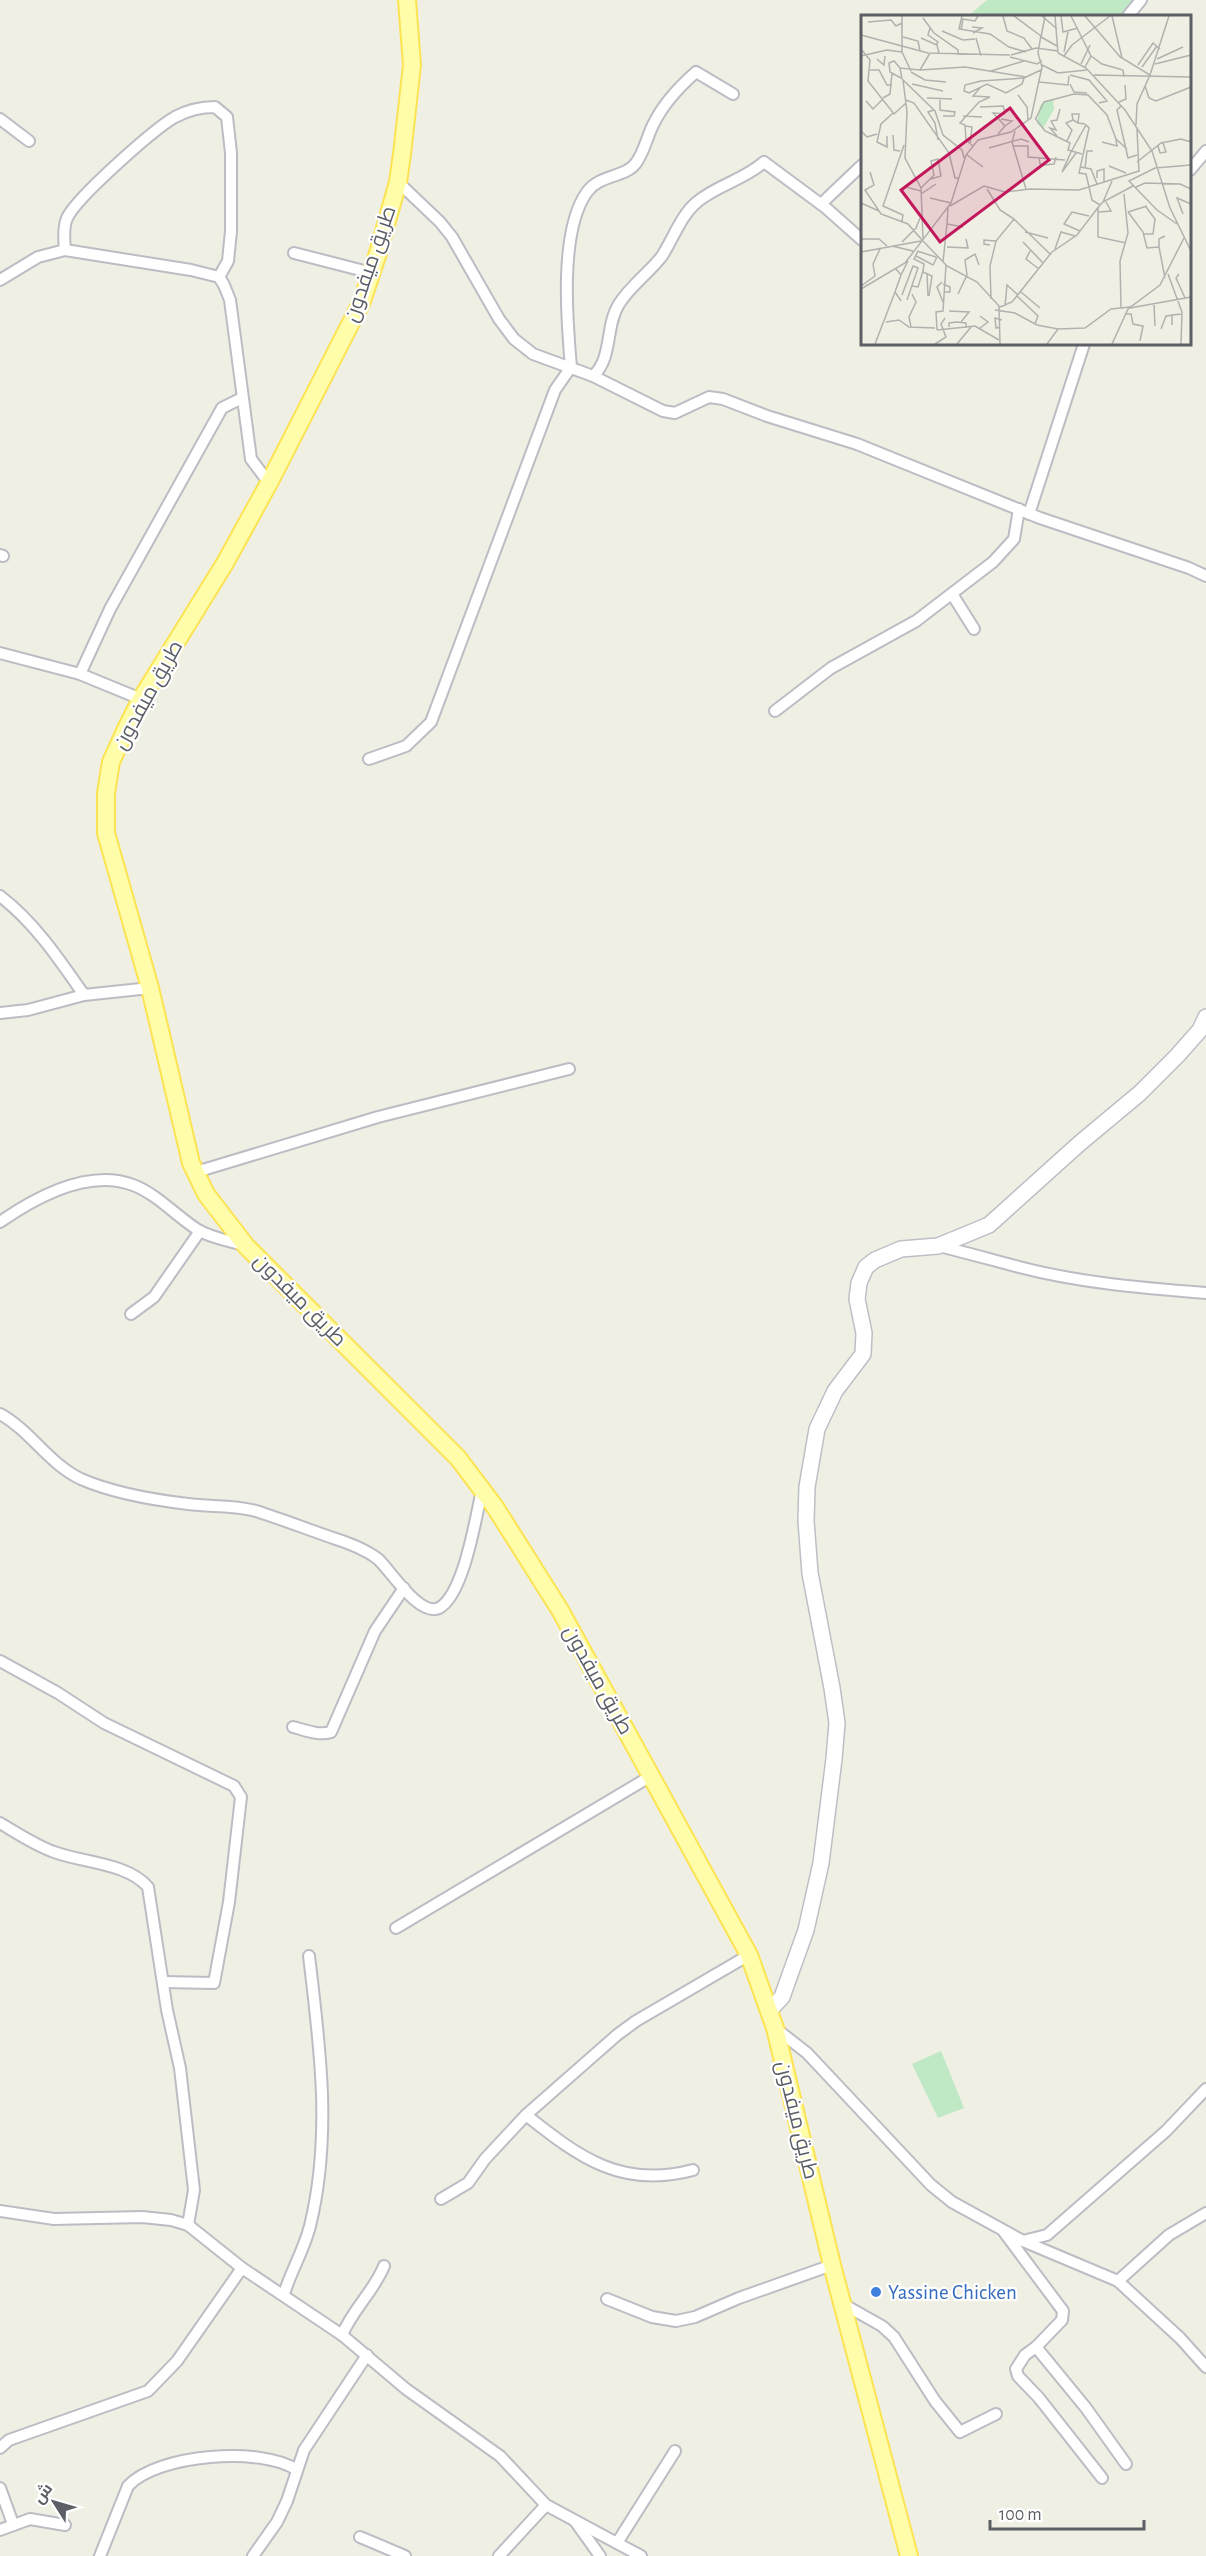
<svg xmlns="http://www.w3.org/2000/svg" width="1206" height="2556" font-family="'Alegreya Sans',Cairo,sans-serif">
	<rect width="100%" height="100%" fill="#f0efe4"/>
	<!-- green -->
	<g fill="#bfe9c5">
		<path d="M 987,0 L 1136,0 L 1122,16 L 968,16 Z"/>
		<path d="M 941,2051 L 964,2108 L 938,2118 L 912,2064 Z"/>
	</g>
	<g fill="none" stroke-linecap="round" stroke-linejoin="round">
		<!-- street casing -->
		<g stroke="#bcbdc4" stroke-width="14">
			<g id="street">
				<path d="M 1128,16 L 1141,0"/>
				<path d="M 0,119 L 29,141"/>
				<path d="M 1190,170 L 1206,151"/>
				<path d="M 398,182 L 440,222 L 452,237 L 499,319 L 514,339 L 533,354 L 593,376 L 663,411 L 675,413 L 709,397 L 723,399 L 767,416 L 857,444 L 1040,518 L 1189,568 L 1206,576"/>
				<path d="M 821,204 L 862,165"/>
				<path d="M 65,250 C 64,240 63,227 67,218 C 77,197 154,129 175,117 C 188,110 200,107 215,107 L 227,117 L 231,153 L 231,231 L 228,261 L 219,277"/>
				<path d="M 294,253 L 372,273"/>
				<path d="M 0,280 L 38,257 L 65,250 L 191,270 L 219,277 L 224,285 L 230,300 L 251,459 L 269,483"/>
				<path d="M 593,376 C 613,358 605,326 619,304 C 630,286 649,273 662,256 C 673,239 681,215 697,202 C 717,185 744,180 764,162 L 826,208 L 862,240"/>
				<path d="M 1029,514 L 1084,344"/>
				<path d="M 0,555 L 3,556"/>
				<path d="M 952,594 L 974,629"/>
				<path d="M 0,653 L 80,674 L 141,699"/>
				<path d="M 80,674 L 110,609 L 222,408 L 242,398"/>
				<path d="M 775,711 L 831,668 L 916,621 L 993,562 L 1014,539 L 1019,509"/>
				<path d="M 369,759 L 406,746 L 431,722 L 555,390 L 571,367 C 567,321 559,231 587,192 C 600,174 625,178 636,163 C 644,152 647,137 653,125 C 662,106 680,86 696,72 L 733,94"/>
				<path d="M 0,896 C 35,923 59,959 84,995"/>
				<path d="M 0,1013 L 28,1010 L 84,995 L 150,988"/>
				<path d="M 196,1172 L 378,1117 L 569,1069"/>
				<path d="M 0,1222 C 36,1197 88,1168 133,1185 C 157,1194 176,1216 198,1230 C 211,1238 231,1241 246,1246"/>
				<path d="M 938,1246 C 965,1252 992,1260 1019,1267 C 1080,1283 1143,1288 1206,1293"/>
				<path d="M 131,1314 L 154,1297 L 200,1231"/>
				<path d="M 0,1414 C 31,1431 49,1464 81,1479 C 113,1493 154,1500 188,1504 C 210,1507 234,1505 256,1511 C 281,1519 307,1529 333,1538 C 349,1543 365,1549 378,1559 C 391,1571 419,1617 439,1608 C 464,1595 476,1516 482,1490"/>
				<path d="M 0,1661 L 58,1693 L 104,1723 L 234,1786 L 241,1797 L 229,1902 L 214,1983 L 163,1982"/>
				<path d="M 293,1727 C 305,1730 319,1736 331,1732 L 375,1631 L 404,1588"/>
				<path d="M 0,1823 C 17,1833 35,1845 54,1852 C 84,1863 127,1863 148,1887 L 167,2010 L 180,2068 L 194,2190 L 188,2225"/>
				<path d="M 396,1928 L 651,1776"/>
				<path d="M 775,2028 L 807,2053 L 931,2185 L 952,2202 L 1023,2241 L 1047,2235 L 1166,2131 L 1206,2089"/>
				<path d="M 526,2115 C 580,2158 622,2189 693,2170"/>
				<path d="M 441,2199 L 468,2183 L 485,2159 L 526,2115 L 617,2035 L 636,2021 L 749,1955"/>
				<path d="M 0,2211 L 54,2219 L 142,2217 L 171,2220 L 188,2225 L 242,2268 L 342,2335 L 406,2389 L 500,2456 L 546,2505 L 641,2556"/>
				<path d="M 1004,2232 L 1063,2311 L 1062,2320 L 1036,2347 L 1086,2408 L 1126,2464"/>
				<path d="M 1023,2241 L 1118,2281 L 1180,2338 L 1206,2367"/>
				<path d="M 1118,2281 L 1169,2235 L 1206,2213"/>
				<path d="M 284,2294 C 291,2271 304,2250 310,2226 C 332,2136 320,2047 309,1956"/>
				<path d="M 607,2299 L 652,2317 L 676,2321 L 695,2317 L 739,2298 L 832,2265"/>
				<path d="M 843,2304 L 882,2326 L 894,2337 L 935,2401 L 960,2432 L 996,2414"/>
				<path d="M 342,2335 C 353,2309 374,2291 384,2266"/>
				<path d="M 1036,2347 L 1025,2355 L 1016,2369 L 1018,2376 L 1039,2398 L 1102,2478"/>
				<path d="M 0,2448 L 9,2440 L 148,2391 L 177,2361 L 242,2268"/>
				<path d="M 0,2488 L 13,2524"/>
				<path d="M 575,2521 L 600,2556"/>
				<path d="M 0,2530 L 30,2519 L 65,2525"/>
				<path d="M 360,2537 L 405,2556"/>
				<path d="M 617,2543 L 675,2451"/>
				<path d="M 100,2556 L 128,2486 C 157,2454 262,2446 297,2470"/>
				<path d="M 253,2556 L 277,2522 L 287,2501 L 304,2450 L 367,2355"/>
				<path d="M 499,2556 L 546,2505"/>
			</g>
		</g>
		<!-- secondary casing -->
		<g stroke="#bdbfc6" stroke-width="18">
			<path id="secondary" d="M 770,2010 L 782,1997 L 806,1930 L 821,1863 L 834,1759 L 837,1723 L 832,1688 L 810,1573 L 806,1521 L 807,1487 L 817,1429 L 835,1391 L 863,1354 L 864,1333 L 857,1299 L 859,1283 L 866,1267 L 875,1260 L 901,1249 L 938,1246 L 989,1225 L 1080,1143 L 1140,1093 L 1177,1056 L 1200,1030 L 1206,1017"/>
		</g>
		<!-- primary casing -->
		<g stroke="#fbe352" stroke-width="20">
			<path id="primary" d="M 407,0 L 412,65 L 402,154 L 398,182 L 378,253 L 362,301 L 269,483 L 225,563 L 141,699 L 125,731 L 111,762 L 106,793 L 106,833 L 150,988 L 191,1163 L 206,1194 L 246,1246 L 458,1458 L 495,1507 L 560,1610 L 749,1955 L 775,2028 L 832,2265 L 909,2556"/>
		</g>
		<!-- street -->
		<use href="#street" stroke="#fff" stroke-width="10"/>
		<!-- secondary -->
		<use href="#secondary" stroke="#fff" stroke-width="15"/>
		<!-- primary -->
		<use href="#primary" stroke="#fffdaa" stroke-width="16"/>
	</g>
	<!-- markers -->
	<circle fill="#3f7fe0" stroke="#fff" stroke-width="2" cx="876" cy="2292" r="6"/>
	<g text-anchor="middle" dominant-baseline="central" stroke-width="4.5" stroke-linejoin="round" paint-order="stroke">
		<!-- street labels -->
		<g font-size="21" fill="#5c5f66" stroke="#fff">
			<text transform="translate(370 264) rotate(-71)">طريق ميفدون</text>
			<text transform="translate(148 695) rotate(-61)">طريق ميفدون</text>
			<text transform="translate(300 1300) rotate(45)">طريق ميفدون</text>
			<text transform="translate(598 1680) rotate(61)">طريق ميفدون</text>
			<text transform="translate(797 2120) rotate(76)">طريق ميفدون</text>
		</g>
		<!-- shop labels -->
		<g font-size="21" fill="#366cbe" stroke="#fff" text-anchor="start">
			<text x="888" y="2292">Yassine Chicken</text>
		</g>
	</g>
	<!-- overview -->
	<g transform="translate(861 15)">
		<rect width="330" height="330" fill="#f0efe4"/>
		<path d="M 192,84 L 193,94 L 182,114 L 176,108 L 179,90 Z" fill="#bfe9c5"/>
		<path fill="none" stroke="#b1b1ae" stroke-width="1.5" d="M 41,1 L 41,37 L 50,56M 101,1 L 98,14 L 129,19 L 148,32 L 165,37M 142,1 L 146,16 L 163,23 L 171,34M 153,1 L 180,21M 181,1 L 196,14M 194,1 L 197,38M 200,1 L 202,17 L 217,13M 210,1 L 230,41 L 224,52M 224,1 L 260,43M 251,1 L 261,43 L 289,60 L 276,89 L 275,110M 62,3 L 73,18 L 97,35 L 97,40M 7,7 L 30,5 L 35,11 L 41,8M 111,12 L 121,13 L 112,18M 69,13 L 67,20 L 77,27 L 75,30M 100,15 L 102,4 L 114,6 L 117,1M 81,16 L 102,25 L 114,24M 0,20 L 67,38 L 149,40M 42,22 L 57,26 L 59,36M 180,22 L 184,1M 180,22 L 196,31M 60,23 L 76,30 L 78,38M 115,23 L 120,41M 0,34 L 9,45 L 7,66 L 33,99 L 45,88M 203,37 L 207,17M 69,38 L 59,55 L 39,53 L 41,64 L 74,96 L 82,120 L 101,135 L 103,143M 197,38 L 225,53 L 264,95 L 291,136 L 309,193 L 330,236M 150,40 L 175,33 L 197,36M 0,41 L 26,35 L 41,37M 203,41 L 211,30 L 249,1M 230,41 L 241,49 L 262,55 L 263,62M 149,42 L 176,49 L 181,46M 16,44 L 23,50 L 24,41M 296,44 L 322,32M 220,49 L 229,30M 294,49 L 330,40M 181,50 L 197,58 L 226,55M 277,50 L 292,28 L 299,34M 281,52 L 296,31M 39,53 L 33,46 L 28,48 L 29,57 L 40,63M 9,55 L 18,55 L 26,70 L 31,70M 59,55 L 104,52 L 165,62M 130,56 L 163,46M 50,57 L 64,65 L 85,67M 209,60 L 228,65 L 246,86 L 238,88M 233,60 L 329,62M 289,60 L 308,1M 163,63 L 161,69 L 145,78 L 126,69 L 108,78 L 103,76 L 104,70 L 120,66 L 163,63 L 180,55M 42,65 L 46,97 L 44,143 L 60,173 L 62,223M 178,67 L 207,70 L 208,61M 51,69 L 82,76M 209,69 L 213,77 L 226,78M 284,71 L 288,83 L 295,86 L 330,72M 157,80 L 166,92 L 167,105M 22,83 L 29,79 L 31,58M 66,83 L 91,84M 45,85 L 53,88 L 88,138 L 94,163 L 97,163M 79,85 L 79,95 L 94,97 L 93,101 L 82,101M 5,86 L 12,94 L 22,84M 258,87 L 265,84 L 264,70M 260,91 L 256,95 L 267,143 L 276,140M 119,92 L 142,91 L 144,97M 73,95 L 67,97 L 74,108 L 77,125M 102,101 L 121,102M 174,103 L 184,116 L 209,128 L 207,135 L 221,139M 175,103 L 183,87 L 213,79 L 227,80 L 246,100 L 255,124 L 266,134M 140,104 L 151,106 L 144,111M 217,108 L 218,99 L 211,99 L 212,105 L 217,108 L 224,109M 105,111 L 111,112 L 109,129M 276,114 L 278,157M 0,116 L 6,122 L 16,119M 154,116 L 151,127 L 165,174M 137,119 L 144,111 L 132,98 L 144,99M 32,120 L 33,135 L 39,136M 26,121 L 26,132 L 16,127 L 20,109 L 32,98M 196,121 L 189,113 L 195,115 L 190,106 L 196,105 L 199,94M 206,126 L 211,115 L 205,108 L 212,105M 241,127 L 256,131 L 255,125M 112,131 L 105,125 L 104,110 L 99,108 L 118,87 L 129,82 L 112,81 L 119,73M 152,131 L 167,131 L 167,142 L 204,145M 297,131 L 299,138 L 305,137 L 302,128M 128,133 L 160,124 L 168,127M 210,137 L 225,110 L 228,113 L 218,158 L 225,159 L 231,185 L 239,190 L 242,187M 210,137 L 201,157 L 215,138M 106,140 L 122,152M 178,142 L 179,149 L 183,150 L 193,149 L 195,142M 276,147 L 300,128 L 320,124 L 330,127M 248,151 L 265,158M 219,152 L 230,154 L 236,169M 224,153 L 226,136 L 232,136M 9,157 L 13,170 L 4,175 L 20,199 L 47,209 L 61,225M 236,163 L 236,156 L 243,154 L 243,167M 251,166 L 242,187 L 272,171M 275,172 L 284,168 L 319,169 L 330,174M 60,173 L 73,160 L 70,146 L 77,144 L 80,161 L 70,164M 126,174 L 139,195 L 153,204M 42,175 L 45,172 L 60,176M 60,179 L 75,169M 69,183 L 90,188M 0,188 L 18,196M 89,191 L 123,171 L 144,177 L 169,174 L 218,175 L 278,156M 87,192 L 86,209 L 102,212M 237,192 L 237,222 L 265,228M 238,197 L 250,196 L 245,187M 267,197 L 282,217 L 286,233 L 298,232 L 298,224 L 304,221M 267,197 L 286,191M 322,199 L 316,183 L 330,189M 41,206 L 42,200 L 22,191 L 43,130M 316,209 L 296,195 L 268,166 L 294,153 L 330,150M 219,216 L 203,209 L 211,197 L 228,201M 164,217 L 187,223M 283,219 L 292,219 L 294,204 L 285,192M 0,224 L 18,224 L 26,231M 60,224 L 86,251 L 116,267 L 138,291 L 139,329M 41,227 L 55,213 L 59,203M 162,227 L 182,248M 129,230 L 123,229 L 123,225 L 135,226M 31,231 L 52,236M 86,232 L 107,233 L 105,224M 298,232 L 304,263M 194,234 L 200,217 L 214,221M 56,236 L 75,242M 57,236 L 53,244 L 63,249 L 62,257 L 71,261 L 68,281M 169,236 L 165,244 L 178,254M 0,237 L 60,226M 55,241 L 72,250 L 76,242M 82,247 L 86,209M 35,254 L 40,260 L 47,246M 66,258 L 67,281M 307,259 L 321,297 L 320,329M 318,259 L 315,263 L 324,283M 106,260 L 104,245 L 114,239 L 118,250M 81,267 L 76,272 L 82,287M 82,269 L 89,272 L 89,277 L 83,277M 0,271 L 14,261 L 12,249 L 19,234M 51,271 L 57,272 L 62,256M 0,274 L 44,248 L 90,188 L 105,140 L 117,125 L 150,117 L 170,103 L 181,52 L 177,38 L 180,20M 160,277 L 179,293M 97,279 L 106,260M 41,280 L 52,251 L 57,253 L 46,285M 156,281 L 177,301 L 174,309M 130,284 L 129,251 L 135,226 L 153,204 L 189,239M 40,286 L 34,277 L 40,260M 293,290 L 294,311M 144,291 L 146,270 L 157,280M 139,292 L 151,287 L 191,237 L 216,220 L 239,190M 260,292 L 259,246 L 267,218 L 263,179M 269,293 L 330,282M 134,295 L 154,298 L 176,310 L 197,314 L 224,313 L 250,294 L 269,292M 88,296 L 108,297 L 100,307M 265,299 L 270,299 L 272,309 L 282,311 L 279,326M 25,307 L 38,305 L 48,312 L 74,313M 311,310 L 311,300 L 321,299M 50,312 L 48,302 L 55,287 L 51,279M 88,312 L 88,308 L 95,307 L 105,308 L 105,313M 139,312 L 135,313 L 134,303 L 141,305M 119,313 L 127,307 L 119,301M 300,314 L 305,301 L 312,300M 76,315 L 75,297 L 82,296 L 85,250M 76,315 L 114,311 L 138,325M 14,329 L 34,277M 74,329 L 85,322 L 80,309 L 84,303M 96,329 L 110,312M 186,329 L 197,314M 251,329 L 267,294 L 299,270 L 323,223"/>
		<path fill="#c2185b" fill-opacity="0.15" stroke="#c2185b" stroke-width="3" d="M 149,93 L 188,145 L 79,227 L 40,175 Z"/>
		<rect width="330" height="330" fill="none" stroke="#5c5f66" stroke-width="3"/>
	</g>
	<!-- north arrow -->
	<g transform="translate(54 2502) rotate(307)" stroke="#ffffff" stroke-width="4.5" paint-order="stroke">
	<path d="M0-4.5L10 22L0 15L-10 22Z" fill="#5c5f66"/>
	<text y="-9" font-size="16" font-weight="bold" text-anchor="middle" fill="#5c5f66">ش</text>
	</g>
	<!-- scale -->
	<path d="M990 2520v9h154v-9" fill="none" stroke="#5c5f66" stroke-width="3"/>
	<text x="999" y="2520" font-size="18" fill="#5c5f66" stroke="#ffffff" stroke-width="4.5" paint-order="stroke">100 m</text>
</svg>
